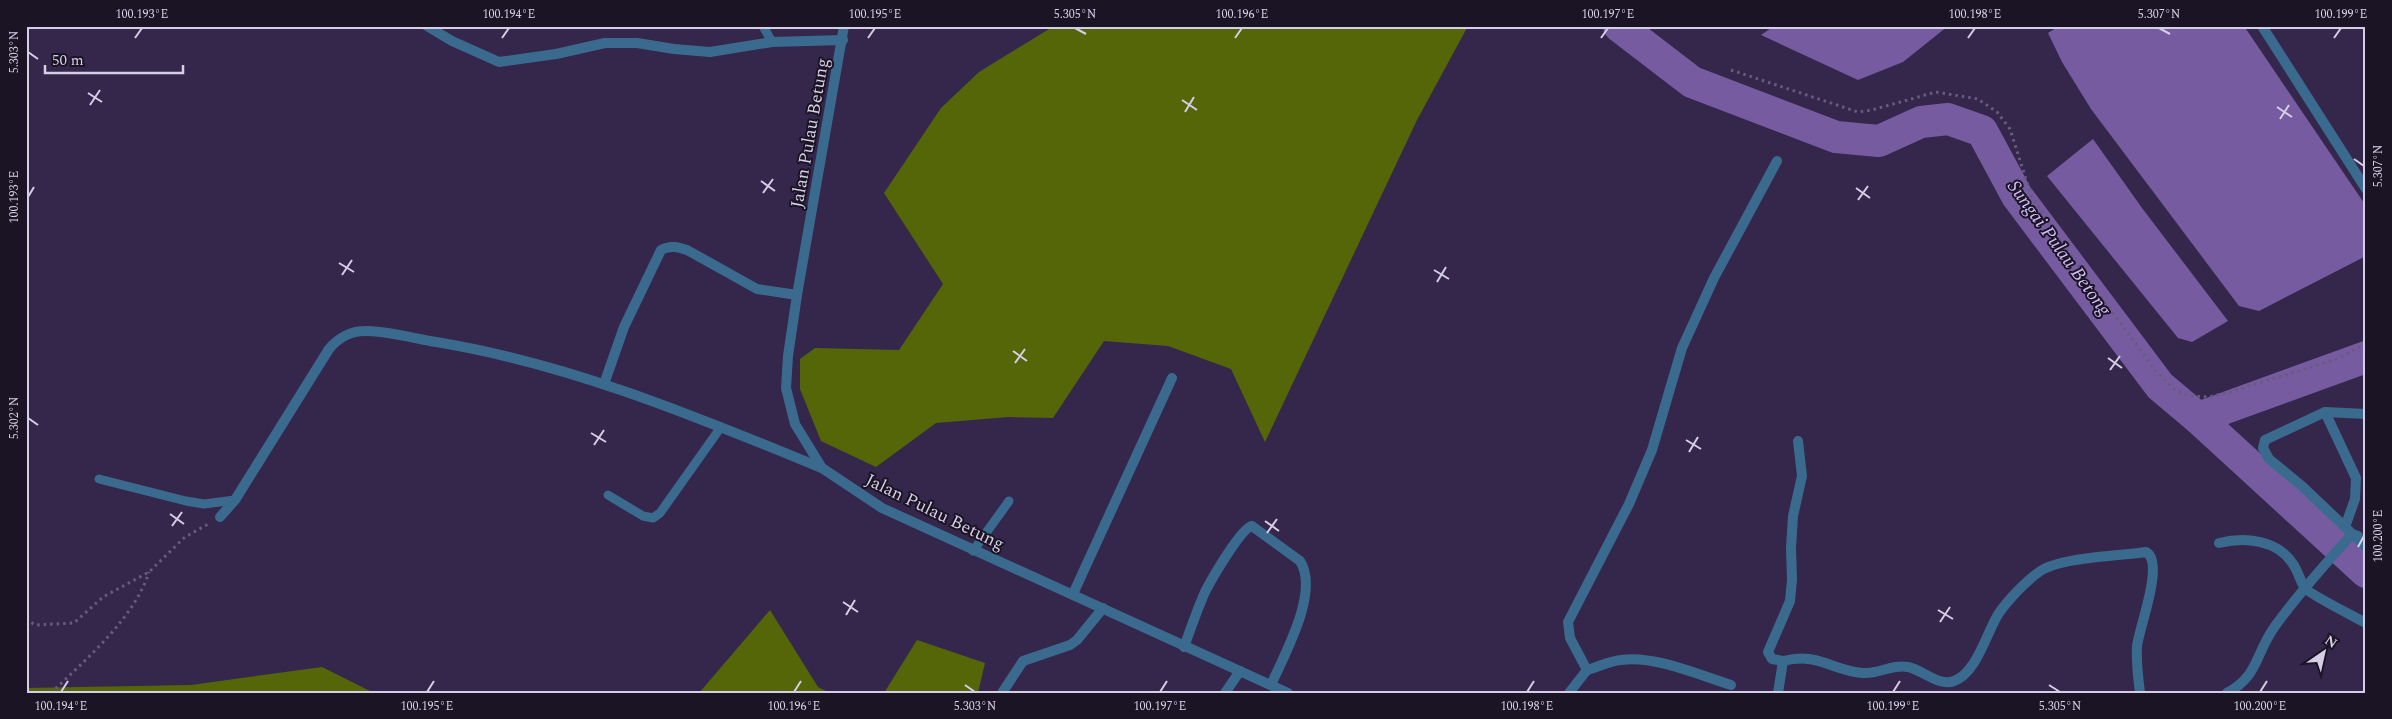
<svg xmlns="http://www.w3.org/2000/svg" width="2392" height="719" font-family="Spectral,serif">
	<rect width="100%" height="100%" fill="#35274b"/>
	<!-- forest -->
	<g fill="#546608">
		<path d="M 1054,26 L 1468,26 L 1417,120 L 1265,442 L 1231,369 L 1168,346 L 1104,341 L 1053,418 L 1008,417 L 936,423 L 876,467 L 821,441 L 800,389 L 800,359 L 815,348 L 899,350 L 943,284 L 884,193 L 941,108 L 979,72 Z"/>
		<path d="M 770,610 L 818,687 L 830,693 L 699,693 Z"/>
		<path d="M 917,640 L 985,663 L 978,693 L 884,693 Z"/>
		<path d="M 322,667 L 374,693 L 26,693 L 26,688 L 191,685 Z"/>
	</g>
	<!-- water -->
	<g fill="#775ba1">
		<path d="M 1774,26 L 1948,26 L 1903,62 L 1858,80 L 1761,35 Z"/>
		<path d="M 2059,26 L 2244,26 L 2366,206 L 2366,256 L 2259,311 L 2239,306 L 2091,109 L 2062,62 L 2048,33 Z"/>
		<path d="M 2093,139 L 2142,208 L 2228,321 L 2192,342 L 2178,338 L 2047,176 Z"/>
	</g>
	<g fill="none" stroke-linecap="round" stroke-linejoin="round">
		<!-- river -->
		<g stroke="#775ba1" stroke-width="32">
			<path d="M 1619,26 L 1692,82 L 1836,137 L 1879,141 L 1921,122 L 1948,119 L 1982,131 L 2017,196 L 2160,386 L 2198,418 L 2366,572"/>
			<path d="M 2198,418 L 2366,357"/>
		</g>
		<!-- path -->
		<g stroke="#685c7c" stroke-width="3" stroke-dasharray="2.5 4" stroke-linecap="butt">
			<path d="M 1731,70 L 1858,112 L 1872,110 L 1936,92 L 1978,99 L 1997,112 L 2010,129 L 2031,195 L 2063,245 L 2155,370 L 2175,390 L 2190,396 L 2209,397 L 2233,391 L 2337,359 L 2358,348 L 2366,340"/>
			<path d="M 26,619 L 35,625 L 74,623 L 103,597 L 149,572 L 185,537 L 210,523"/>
			<path d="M 51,693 C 86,659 134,619 149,572"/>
		</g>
		<!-- service -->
		<g stroke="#3a6b8e" stroke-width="9">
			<path d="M 763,26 L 772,42"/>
			<path d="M 99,479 L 186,501 L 204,504 L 235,500"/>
			<path d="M 608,495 L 643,516 L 653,518 L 660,513 L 721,427"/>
			<path d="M 973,551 L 1009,501"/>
		</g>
		<!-- minor -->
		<g stroke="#3a6b8e" stroke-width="10">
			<path d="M 427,26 L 452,41 L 499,62 L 556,54 L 605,43 L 637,43 L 674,49 L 710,52 L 772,42 L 843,40"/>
			<path d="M 844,26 L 797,295 L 788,356 L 786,388 L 795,424 L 822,468 L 882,508 L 1288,693"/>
			<path d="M 2262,26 L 2366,189"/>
			<path d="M 604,384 L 624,327 L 661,250 C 670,245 678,247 687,250 L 757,289 L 797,295"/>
			<path d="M 2325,412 L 2356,478 L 2355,499 L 2345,527"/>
			<path d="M 2366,414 L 2325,412 L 2265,440 L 2263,448 L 2269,459 L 2302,486 L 2366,547"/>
			<path d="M 220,517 L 235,500 L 329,349 C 338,338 351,331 365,331 C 383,330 417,339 436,342 C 571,364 697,417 822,468"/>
			<path d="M 2219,543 C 2244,537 2277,539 2293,564 C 2298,571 2300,581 2305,588 C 2309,594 2355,617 2366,623"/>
			<path d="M 1073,594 L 1172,378"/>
			<path d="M 1184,647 C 1191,628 1197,610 1205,592 C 1211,580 1241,528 1252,526 L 1300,561 C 1320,592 1284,655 1271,685"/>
			<path d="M 1783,661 C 1819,652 1832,671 1863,673 C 1879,674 1892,664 1908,667 C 1923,670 1939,687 1954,681 C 1977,673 1987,631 1999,613 C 2008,600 2026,581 2039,572 C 2060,557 2119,556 2146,552 C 2165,562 2139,628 2137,646 C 2136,661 2138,677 2140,693"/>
			<path d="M 1587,670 C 1598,667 1609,661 1621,660 C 1654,655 1699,675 1731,685"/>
			<path d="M 1002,693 L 1023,661 L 1070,645 L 1077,640 L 1103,608"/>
			<path d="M 1225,693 L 1240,671"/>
			<path d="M 1569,693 L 1587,670 L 1570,638 L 1568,622 L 1629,504 L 1652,450 L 1682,348 L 1714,278 L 1777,161"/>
			<path d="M 1778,693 L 1783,661 L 1772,659 L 1768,652 L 1790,601 L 1792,580 L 1791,548 L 1793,516 L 1802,476 L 1798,441"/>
			<path d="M 2227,693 C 2258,676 2255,656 2273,629 C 2296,596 2325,565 2352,534 L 2358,536"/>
		</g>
	</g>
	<!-- ticks -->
	<path fill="none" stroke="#d6cee5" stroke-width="2" d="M 1075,28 L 1086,34M 2159,28 L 2170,34M 135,38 L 142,28M 502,38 L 509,28M 868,38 L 875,28M 1235,38 L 1242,28M 1601,38 L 1608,28M 1968,38 L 1975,28M 2334,38 L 2341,28M 28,52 L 38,59M 88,93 L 102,102M 1182,100 L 1197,110M 90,105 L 100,90M 2277,107 L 2292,117M 1185,112 L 1194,97M 2280,119 L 2289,105M 2354,159 L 2364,166M 761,181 L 775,191M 1856,188 L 1870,198M 763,193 L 773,179M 28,197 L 34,187M 1858,200 L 1868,186M 339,263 L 354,272M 1434,270 L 1449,279M 342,275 L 352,260M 1437,282 L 1446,267M 1013,351 L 1027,361M 2108,358 L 2122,368M 1015,363 L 1025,349M 2110,370 L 2120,356M 28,418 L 38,425M 591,433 L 606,442M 1686,440 L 1701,449M 594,445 L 604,430M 1689,452 L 1698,437M 170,514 L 184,524M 1265,521 L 1279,531M 172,526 L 182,512M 1267,533 L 1277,519M 2358,547 L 2364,536M 843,602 L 858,612M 1938,610 L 1953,619M 846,615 L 855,600M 1940,622 L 1950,607M 965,685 L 975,692M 2049,685 L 2060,692M 61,692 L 68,681M 427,692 L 434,681M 794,692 L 801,681M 1160,692 L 1167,681M 1527,692 L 1534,681M 1893,692 L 1900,681M 2260,692 L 2267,681"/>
	<g text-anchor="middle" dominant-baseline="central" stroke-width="4" stroke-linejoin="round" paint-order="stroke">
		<!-- street labels -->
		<g font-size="18" fill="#d6cee5" stroke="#1a1424">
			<text transform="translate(810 133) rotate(-80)">Jalan Pulau Betung</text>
			<text transform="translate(935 512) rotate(26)">Jalan Pulau Betung</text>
		</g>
		<!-- water labels -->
		<g font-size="19" font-style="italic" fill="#d2bdf8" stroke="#1a1424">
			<text transform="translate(2059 248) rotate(54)">Sungai Pulau Betong</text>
		</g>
	</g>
	<!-- border -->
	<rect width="2392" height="719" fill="none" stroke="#1a1424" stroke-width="55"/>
	<!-- north arrow -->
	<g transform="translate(2324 652) rotate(34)" stroke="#1a1424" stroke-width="4" paint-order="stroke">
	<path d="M0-4L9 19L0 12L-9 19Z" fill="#d6cee5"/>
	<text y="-8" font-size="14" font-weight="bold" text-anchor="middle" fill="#d6cee5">N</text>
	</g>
	<!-- scale -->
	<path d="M45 65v8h138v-8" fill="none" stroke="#d6cee5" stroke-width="2.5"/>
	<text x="52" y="65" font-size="15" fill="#d6cee5" stroke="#1a1424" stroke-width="4" paint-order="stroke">50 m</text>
	<rect x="28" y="28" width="2336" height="664" fill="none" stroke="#d6cee5" stroke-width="2"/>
	<g font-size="12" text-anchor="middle" fill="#d6cee5">
		<text x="142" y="18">100.193°E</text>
		<text x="509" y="18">100.194°E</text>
		<text x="875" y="18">100.195°E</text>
		<text x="1075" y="18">5.305°N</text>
		<text x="1242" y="18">100.196°E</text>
		<text x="1608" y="18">100.197°E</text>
		<text x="1975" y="18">100.198°E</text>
		<text x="2159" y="18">5.307°N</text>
		<text x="2341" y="18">100.199°E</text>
		<text transform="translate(14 52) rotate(-90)" y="4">5.303°N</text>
		<text transform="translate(2378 166) rotate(-90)" y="4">5.307°N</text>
		<text transform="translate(14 197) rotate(-90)" y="4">100.193°E</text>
		<text transform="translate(14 418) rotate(-90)" y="4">5.302°N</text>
		<text transform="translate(2378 536) rotate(-90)" y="4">100.200°E</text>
		<text x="61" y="710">100.194°E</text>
		<text x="427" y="710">100.195°E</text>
		<text x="794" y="710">100.196°E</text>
		<text x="975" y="710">5.303°N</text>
		<text x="1160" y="710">100.197°E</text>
		<text x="1527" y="710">100.198°E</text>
		<text x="1893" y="710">100.199°E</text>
		<text x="2060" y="710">5.305°N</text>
		<text x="2260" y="710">100.200°E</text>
	</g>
</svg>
